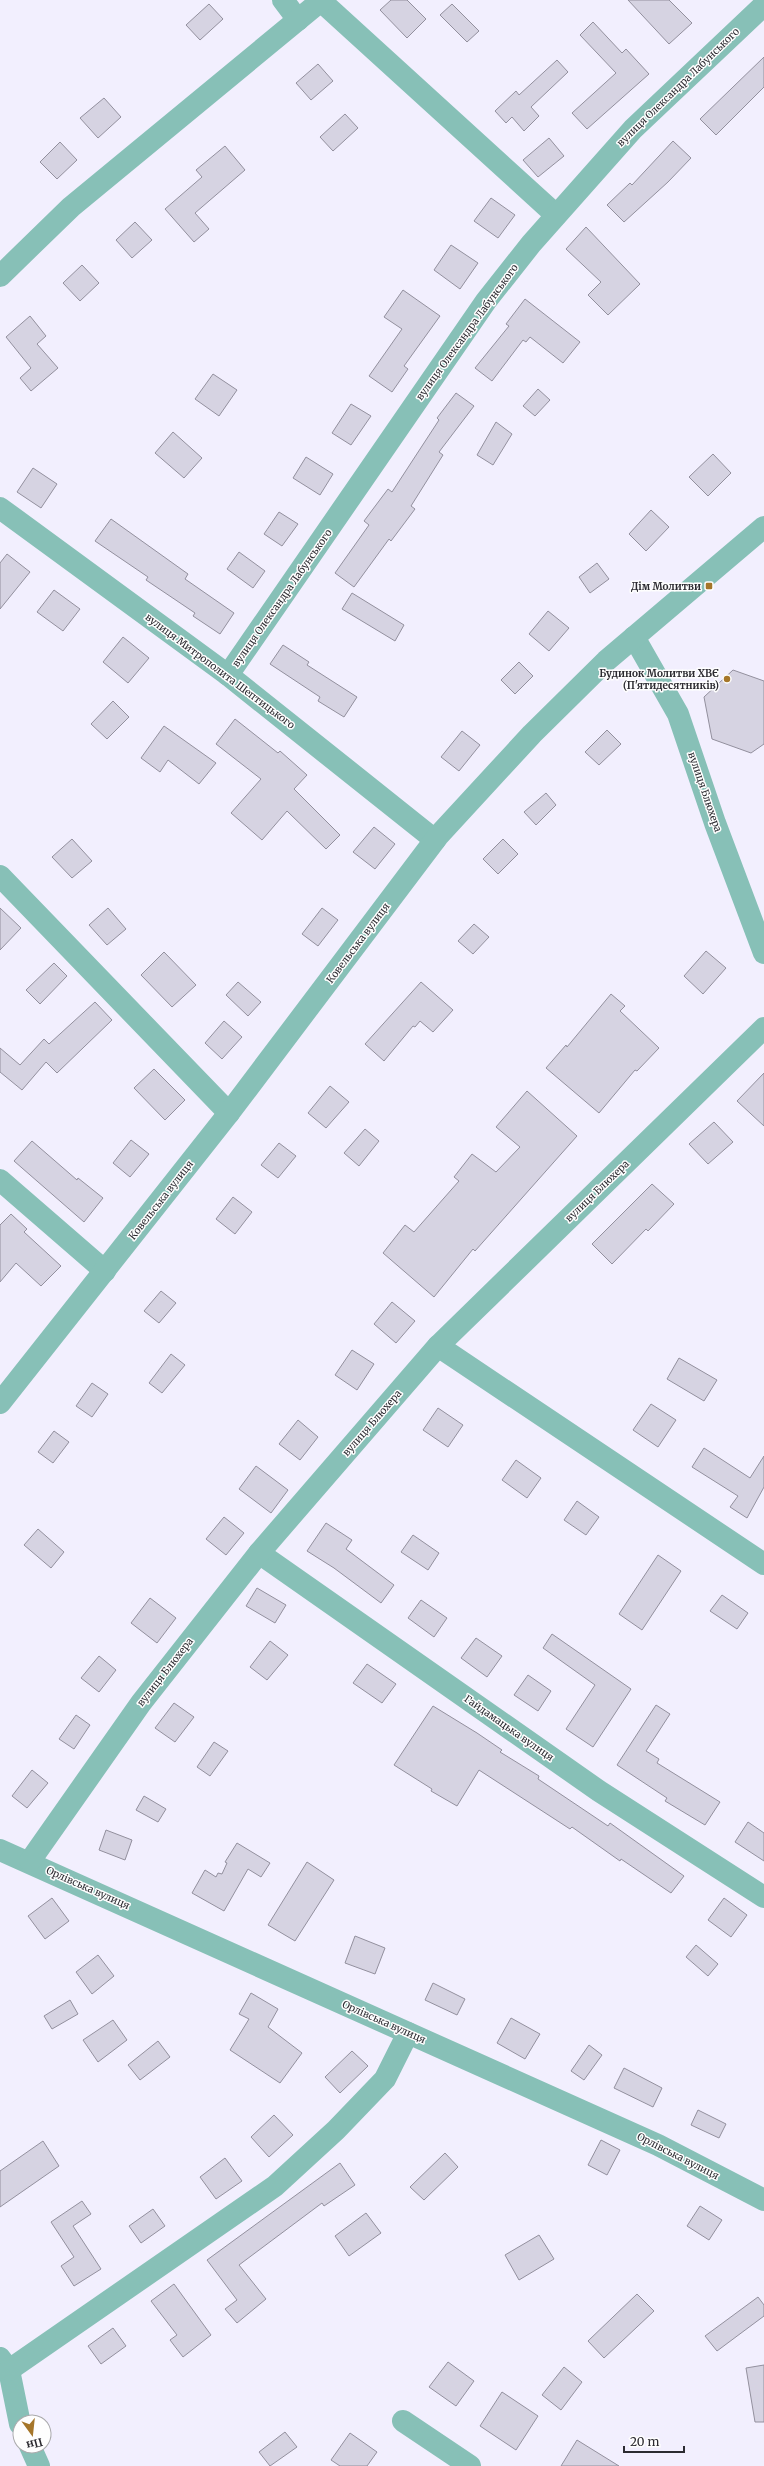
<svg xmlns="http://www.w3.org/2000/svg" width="764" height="2466" font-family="Merriweather,serif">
	<rect width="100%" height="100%" fill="#f2effe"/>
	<!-- building -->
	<g fill="#d6d3e2" stroke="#93909e">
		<path d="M 391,0 L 407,0 L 426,19 L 407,38 L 380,10 Z"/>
		<path d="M 628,0 L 669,0 L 692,23 L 669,44 Z"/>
		<path d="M 209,4 L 223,19 L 200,40 L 186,25 Z"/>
		<path d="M 452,4 L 479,31 L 467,42 L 440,15 Z"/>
		<path d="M 593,22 L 622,53 L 626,49 L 649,74 L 587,129 L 572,113 L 616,73 L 580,35 Z"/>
		<path d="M 764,57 L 764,87 L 716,135 L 700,119 Z"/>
		<path d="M 557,60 L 568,72 L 531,107 L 539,116 L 524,131 L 512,117 L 506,123 L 495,111 L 516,91 L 519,95 Z"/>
		<path d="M 318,64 L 333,81 L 311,100 L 296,83 Z"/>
		<path d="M 104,98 L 121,117 L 98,138 L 80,118 Z"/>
		<path d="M 345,114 L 358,128 L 333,151 L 320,137 Z"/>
		<path d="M 549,138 L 564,156 L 538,177 L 523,160 Z"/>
		<path d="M 673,141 L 691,158 L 668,182 L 624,222 L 607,205 L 630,183 L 632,185 Z"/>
		<path d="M 60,142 L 77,160 L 57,179 L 40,162 Z"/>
		<path d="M 225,146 L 245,170 L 195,213 L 209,229 L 194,242 L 165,209 L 202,177 L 196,170 Z"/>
		<path d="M 491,198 L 515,215 L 498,238 L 474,221 Z"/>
		<path d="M 135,222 L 152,240 L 132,258 L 116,240 Z"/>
		<path d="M 586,227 L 640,284 L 608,315 L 588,295 L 601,282 L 566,249 Z"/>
		<path d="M 451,245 L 478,263 L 460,289 L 434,270 Z"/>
		<path d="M 82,265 L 99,283 L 80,301 L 63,283 Z"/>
		<path d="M 403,290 L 440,316 L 404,366 L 408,369 L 392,392 L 369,376 L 402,329 L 384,317 Z"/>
		<path d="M 525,299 L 580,342 L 563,363 L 530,337 L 526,342 L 523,340 L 492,381 L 475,368 L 509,326 L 506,324 Z"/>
		<path d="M 30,316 L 46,336 L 37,344 L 58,368 L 31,391 L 20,378 L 31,368 L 6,337 Z"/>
		<path d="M 213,374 L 237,390 L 219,416 L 195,399 Z"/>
		<path d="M 538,389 L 550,400 L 535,416 L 523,406 Z"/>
		<path d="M 456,393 L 474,406 L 439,452 L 443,455 L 411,506 L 415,509 L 391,541 L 389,539 L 354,587 L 335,573 L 369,525 L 364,521 L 388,489 L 392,492 L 439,420 L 437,418 Z"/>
		<path d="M 351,404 L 371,416 L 351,445 L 332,433 Z"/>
		<path d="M 496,422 L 512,434 L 493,465 L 477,455 Z"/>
		<path d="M 173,432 L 202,458 L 184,478 L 155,453 Z"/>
		<path d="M 713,454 L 731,473 L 708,496 L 689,477 Z"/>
		<path d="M 306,457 L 333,474 L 320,495 L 293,478 Z"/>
		<path d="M 33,468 L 57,484 L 41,508 L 17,492 Z"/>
		<path d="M 651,510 L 669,527 L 646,551 L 629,534 Z"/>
		<path d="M 279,512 L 298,524 L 282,546 L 264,534 Z"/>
		<path d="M 111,519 L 188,574 L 185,579 L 234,613 L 220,634 L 193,616 L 195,613 L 146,580 L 148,577 L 95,541 Z"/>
		<path d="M 239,552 L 265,571 L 253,588 L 227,569 Z"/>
		<path d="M 7,554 L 30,572 L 0,609 L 0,563 Z"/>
		<path d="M 597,563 L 609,579 L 590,593 L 579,577 Z"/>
		<path d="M 54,590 L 80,609 L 63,631 L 37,612 Z"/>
		<path d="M 352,593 L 404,625 L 395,641 L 342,609 Z"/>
		<path d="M 548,611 L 569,628 L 549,651 L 529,634 Z"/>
		<path d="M 123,637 L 149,658 L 128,683 L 103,662 Z"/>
		<path d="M 283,645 L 309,662 L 307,665 L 357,697 L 344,717 L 318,701 L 320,697 L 270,664 Z"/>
		<path d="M 519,662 L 533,676 L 515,694 L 501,680 Z"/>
		<path d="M 733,670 L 764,681 L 764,744 L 751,753 L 712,739 L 704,697 Z"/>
		<path d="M 113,701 L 129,717 L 107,739 L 91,724 Z"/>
		<path d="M 235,719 L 278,753 L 280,751 L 307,775 L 294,789 L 340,835 L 326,849 L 287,811 L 262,840 L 231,813 L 261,779 L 216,744 Z"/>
		<path d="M 164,726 L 216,763 L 199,784 L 168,760 L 160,772 L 141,758 Z"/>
		<path d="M 607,730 L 621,744 L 599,765 L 585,752 Z"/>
		<path d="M 462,731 L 480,745 L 459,771 L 441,757 Z"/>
		<path d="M 546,793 L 556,805 L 536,825 L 524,812 Z"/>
		<path d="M 374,827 L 395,844 L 375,869 L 353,852 Z"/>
		<path d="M 72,839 L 92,861 L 72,878 L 52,857 Z"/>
		<path d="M 503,839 L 518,854 L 498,874 L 483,859 Z"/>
		<path d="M 0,908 L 21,928 L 0,950 Z"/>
		<path d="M 108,908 L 126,929 L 107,945 L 89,925 Z"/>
		<path d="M 322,908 L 338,920 L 318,946 L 302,934 Z"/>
		<path d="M 474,924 L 489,937 L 473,954 L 458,941 Z"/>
		<path d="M 706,951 L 726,968 L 703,994 L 684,976 Z"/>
		<path d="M 164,952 L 196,985 L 172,1007 L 141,975 Z"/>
		<path d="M 54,963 L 67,976 L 40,1004 L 26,990 Z"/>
		<path d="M 238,982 L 261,1002 L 248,1016 L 226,995 Z"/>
		<path d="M 421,982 L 453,1010 L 433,1032 L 420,1021 L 415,1027 L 413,1026 L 384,1061 L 365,1044 Z"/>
		<path d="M 611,994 L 625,1006 L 620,1011 L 659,1048 L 637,1071 L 635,1070 L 599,1113 L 546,1068 L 566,1045 L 567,1047 Z"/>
		<path d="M 95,1002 L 112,1020 L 57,1073 L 46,1062 L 22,1090 L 0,1072 L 0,1048 L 20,1065 L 44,1039 L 49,1044 Z"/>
		<path d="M 224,1021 L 242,1037 L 222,1059 L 205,1043 Z"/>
		<path d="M 154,1069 L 185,1100 L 165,1120 L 134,1088 Z"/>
		<path d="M 764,1073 L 764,1126 L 737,1101 Z"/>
		<path d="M 330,1086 L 349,1102 L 326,1128 L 308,1113 Z"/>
		<path d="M 527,1091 L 577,1136 L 475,1251 L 473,1249 L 434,1297 L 383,1253 L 405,1225 L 414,1232 L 459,1181 L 454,1177 L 472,1154 L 496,1172 L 520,1147 L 496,1127 Z"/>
		<path d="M 714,1122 L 733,1142 L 708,1164 L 689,1144 Z"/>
		<path d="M 365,1129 L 379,1141 L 359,1166 L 344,1153 Z"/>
		<path d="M 131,1140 L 149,1154 L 130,1177 L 113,1163 Z"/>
		<path d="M 32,1141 L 77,1180 L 78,1178 L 103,1198 L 84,1222 L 14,1161 Z"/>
		<path d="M 279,1143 L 296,1156 L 278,1178 L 261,1165 Z"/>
		<path d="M 652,1184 L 674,1204 L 648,1231 L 646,1229 L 612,1264 L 592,1244 Z"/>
		<path d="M 233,1197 L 252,1212 L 235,1234 L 216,1219 Z"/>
		<path d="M 11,1214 L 27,1229 L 24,1232 L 61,1266 L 41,1286 L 16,1263 L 0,1282 L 0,1225 Z"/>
		<path d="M 161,1291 L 176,1303 L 159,1323 L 144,1311 Z"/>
		<path d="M 392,1302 L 415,1321 L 396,1343 L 374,1324 Z"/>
		<path d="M 352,1350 L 374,1364 L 357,1390 L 335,1375 Z"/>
		<path d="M 171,1354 L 185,1365 L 162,1393 L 149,1383 Z"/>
		<path d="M 679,1358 L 717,1380 L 704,1401 L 667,1379 Z"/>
		<path d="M 92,1383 L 108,1394 L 92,1417 L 76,1406 Z"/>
		<path d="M 651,1404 L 676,1420 L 658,1447 L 633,1430 Z"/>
		<path d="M 438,1408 L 463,1425 L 448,1447 L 423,1430 Z"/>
		<path d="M 298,1420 L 318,1437 L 300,1460 L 279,1444 Z"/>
		<path d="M 54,1431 L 69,1442 L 53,1463 L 38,1452 Z"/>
		<path d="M 704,1448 L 750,1478 L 764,1456 L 764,1487 L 747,1518 L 730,1507 L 738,1496 L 692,1467 Z"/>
		<path d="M 516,1460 L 541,1478 L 527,1498 L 502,1480 Z"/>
		<path d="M 256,1466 L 288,1490 L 271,1513 L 239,1489 Z"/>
		<path d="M 577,1501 L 599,1517 L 586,1535 L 564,1520 Z"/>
		<path d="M 224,1517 L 244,1533 L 226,1555 L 206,1539 Z"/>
		<path d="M 326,1523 L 352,1540 L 346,1549 L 394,1585 L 381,1603 L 334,1568 L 307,1551 Z"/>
		<path d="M 38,1529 L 64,1552 L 51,1568 L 24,1545 Z"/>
		<path d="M 413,1535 L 439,1553 L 428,1570 L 401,1552 Z"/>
		<path d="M 658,1555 L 681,1571 L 642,1630 L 619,1614 Z"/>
		<path d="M 257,1588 L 286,1605 L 275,1623 L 246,1606 Z"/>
		<path d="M 722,1595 L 748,1613 L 737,1629 L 710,1611 Z"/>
		<path d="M 150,1598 L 176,1618 L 157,1643 L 131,1623 Z"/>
		<path d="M 421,1600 L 447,1618 L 434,1637 L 408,1618 Z"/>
		<path d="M 552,1634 L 631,1689 L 593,1747 L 566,1729 L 595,1685 L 543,1648 Z"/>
		<path d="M 476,1638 L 502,1656 L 487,1677 L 461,1658 Z"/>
		<path d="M 270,1641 L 288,1655 L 267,1680 L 250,1667 Z"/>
		<path d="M 99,1656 L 116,1670 L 99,1692 L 81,1678 Z"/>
		<path d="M 367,1664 L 396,1684 L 382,1703 L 353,1683 Z"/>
		<path d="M 528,1675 L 551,1691 L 538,1711 L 514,1695 Z"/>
		<path d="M 174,1703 L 194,1717 L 175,1742 L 155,1728 Z"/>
		<path d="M 656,1705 L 670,1714 L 646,1751 L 659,1759 L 657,1763 L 720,1802 L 705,1825 L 665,1801 L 667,1798 L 617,1765 Z"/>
		<path d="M 433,1706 L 477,1733 L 502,1750 L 500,1752 L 539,1776 L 538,1779 L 608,1826 L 610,1823 L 684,1876 L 671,1893 L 621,1859 L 620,1861 L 572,1827 L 570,1829 L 479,1770 L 457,1806 L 431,1791 L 432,1789 L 394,1765 Z"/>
		<path d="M 76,1715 L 90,1725 L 74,1749 L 59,1739 Z"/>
		<path d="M 214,1742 L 228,1751 L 210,1776 L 197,1767 Z"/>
		<path d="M 32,1770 L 48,1783 L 27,1808 L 12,1796 Z"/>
		<path d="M 144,1796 L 166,1809 L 158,1822 L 136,1810 Z"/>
		<path d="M 748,1822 L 764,1833 L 764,1861 L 735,1842 Z"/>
		<path d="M 106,1830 L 132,1840 L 125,1860 L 99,1850 Z"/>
		<path d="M 237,1843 L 270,1863 L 261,1877 L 248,1869 L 224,1911 L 192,1893 L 205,1870 L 216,1877 L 218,1873 L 222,1874 L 227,1863 L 225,1862 Z"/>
		<path d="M 307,1862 L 334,1880 L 295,1941 L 268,1925 Z"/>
		<path d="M 52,1898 L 69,1921 L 45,1939 L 28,1916 Z"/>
		<path d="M 724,1898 L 747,1915 L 731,1937 L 708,1920 Z"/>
		<path d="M 355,1936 L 385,1948 L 375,1974 L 345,1963 Z"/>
		<path d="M 696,1945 L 718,1964 L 708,1976 L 686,1957 Z"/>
		<path d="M 98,1955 L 114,1976 L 92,1994 L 76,1972 Z"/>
		<path d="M 433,1983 L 465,1999 L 457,2015 L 425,2000 Z"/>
		<path d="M 251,1993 L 278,2009 L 268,2027 L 302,2053 L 280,2083 L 230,2050 L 249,2019 L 239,2014 Z"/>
		<path d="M 70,2000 L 78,2014 L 52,2029 L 44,2016 Z"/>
		<path d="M 511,2018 L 540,2034 L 525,2059 L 497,2043 Z"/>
		<path d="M 113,2020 L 127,2040 L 98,2062 L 83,2040 Z"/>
		<path d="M 158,2041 L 170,2057 L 140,2080 L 128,2065 Z"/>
		<path d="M 589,2045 L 602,2055 L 584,2080 L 571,2071 Z"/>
		<path d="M 352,2051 L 368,2066 L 340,2093 L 325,2077 Z"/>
		<path d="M 624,2068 L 662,2088 L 653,2107 L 614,2088 Z"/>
		<path d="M 698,2110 L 726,2124 L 719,2138 L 691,2125 Z"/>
		<path d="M 274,2115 L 293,2135 L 269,2157 L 251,2137 Z"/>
		<path d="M 601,2140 L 620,2150 L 607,2175 L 588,2165 Z"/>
		<path d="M 43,2141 L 59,2166 L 0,2207 L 0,2171 Z"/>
		<path d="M 445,2153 L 458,2167 L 424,2200 L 410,2187 Z"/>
		<path d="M 225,2158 L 242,2181 L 216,2199 L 200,2177 Z"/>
		<path d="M 340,2163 L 355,2185 L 324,2206 L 322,2203 L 239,2265 L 266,2299 L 237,2323 L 225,2309 L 237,2300 L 207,2260 Z"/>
		<path d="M 82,2201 L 91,2214 L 73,2226 L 101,2269 L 74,2286 L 61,2266 L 74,2257 L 51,2222 Z"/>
		<path d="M 700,2206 L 722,2220 L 709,2240 L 687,2226 Z"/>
		<path d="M 153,2209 L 165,2226 L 141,2243 L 129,2226 Z"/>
		<path d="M 366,2213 L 381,2233 L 349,2256 L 335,2236 Z"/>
		<path d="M 539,2235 L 554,2259 L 519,2280 L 505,2255 Z"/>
		<path d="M 174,2284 L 211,2335 L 183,2357 L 170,2340 L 177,2335 L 151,2301 Z"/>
		<path d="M 637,2294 L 654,2311 L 604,2358 L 588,2341 Z"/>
		<path d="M 758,2297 L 764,2305 L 764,2316 L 717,2351 L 705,2336 Z"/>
		<path d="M 113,2328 L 126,2346 L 101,2364 L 88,2346 Z"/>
		<path d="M 448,2362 L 474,2381 L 456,2406 L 429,2387 Z"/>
		<path d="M 764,2365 L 764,2422 L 755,2422 L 746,2368 Z"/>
		<path d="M 564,2367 L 582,2382 L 561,2410 L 542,2395 Z"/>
		<path d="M 502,2392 L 538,2416 L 516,2450 L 480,2426 Z"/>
		<path d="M 285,2432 L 297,2447 L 270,2466 L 259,2452 Z"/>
		<path d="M 350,2433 L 377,2452 L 367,2466 L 340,2466 L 331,2460 Z"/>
		<path d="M 577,2440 L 619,2466 L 561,2466 Z"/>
	</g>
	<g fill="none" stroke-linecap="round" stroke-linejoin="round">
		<!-- minor -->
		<g stroke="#87c0b7" stroke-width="22">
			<path d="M 283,0 L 298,20"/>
			<path d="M 321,1 L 556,215"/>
			<path d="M 0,276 L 71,207 L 322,0"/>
			<path d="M 0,508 L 228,675 L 435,840"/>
			<path d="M 634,637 L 678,714 L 715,823 L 764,953"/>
			<path d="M 228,675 L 486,301 L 531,244 L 633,129 L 764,5"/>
			<path d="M 0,876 L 229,1113"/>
			<path d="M 0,1180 L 105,1271"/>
			<path d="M 438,1346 L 764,1564"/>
			<path d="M 0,1403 L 229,1113 L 438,836 L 532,734 L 606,661 L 764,527"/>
			<path d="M 259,1553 L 599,1791 L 764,1897"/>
			<path d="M 0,1850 L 658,2145 L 764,2200"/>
			<path d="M 30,1861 L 141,1703 L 259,1553 L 438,1346 L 764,1028"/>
			<path d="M 0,2358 L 9,2370 L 20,2424"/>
			<path d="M 9,2370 L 275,2186 L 336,2130 L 385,2079 L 408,2033"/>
			<path d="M 403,2421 L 470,2466"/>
			<path d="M 30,2446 L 39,2466"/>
		</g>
	</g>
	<!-- markers -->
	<g fill="#a5762a" stroke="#fefefe" stroke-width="1.5">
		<rect x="705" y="582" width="8" height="8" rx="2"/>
		<circle cx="727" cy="679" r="4"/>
	</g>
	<g text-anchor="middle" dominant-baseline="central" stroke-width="3" stroke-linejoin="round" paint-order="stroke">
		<!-- street labels -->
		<g font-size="10" fill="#2c2b31" stroke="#fefefe">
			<text transform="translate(678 87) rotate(-44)">вулиця Олександра Лабунського</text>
			<text transform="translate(467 332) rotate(-54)">вулиця Олександра Лабунського</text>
			<text transform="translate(282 598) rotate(-55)">вулиця Олександра Лабунського</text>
			<text transform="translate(220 671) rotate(37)">вулиця Митрополита Шептицького</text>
			<text transform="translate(705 792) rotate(71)">вулиця Блюхера</text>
			<text transform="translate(358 943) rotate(-53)">Ковельська вулиця</text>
			<text transform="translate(597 1191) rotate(-44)">вулиця Блюхера</text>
			<text transform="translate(161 1200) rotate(-52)">Ковельська вулиця</text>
			<text transform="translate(372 1423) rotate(-49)">вулиця Блюхера</text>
			<text transform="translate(165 1672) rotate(-52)">вулиця Блюхера</text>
			<text transform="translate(509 1728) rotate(35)">Гайдамацька вулиця</text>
			<text transform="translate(88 1888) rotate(24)">Орлівська вулиця</text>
			<text transform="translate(384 2022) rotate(24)">Орлівська вулиця</text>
			<text transform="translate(678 2156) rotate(27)">Орлівська вулиця</text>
		</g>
		<!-- poi labels -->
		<g font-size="10" font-weight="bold" fill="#2c2b31" stroke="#fefefe" text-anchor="end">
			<text x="701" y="586">Дім Молитви</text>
			<text x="719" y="673">Будинок Молитви ХВЄ<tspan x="719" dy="12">(П'ятидесятників)</tspan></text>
		</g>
	</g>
	<!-- north arrow -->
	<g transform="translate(32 2434) rotate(165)"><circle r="19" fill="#fefefe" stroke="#aaaaac"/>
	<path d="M0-3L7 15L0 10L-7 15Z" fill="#a5762a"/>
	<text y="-6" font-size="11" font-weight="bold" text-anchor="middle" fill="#2c2b31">Пн</text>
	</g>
	<!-- scale -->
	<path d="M624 2446v6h60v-6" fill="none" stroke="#2c2b31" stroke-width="2"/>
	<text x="630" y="2446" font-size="12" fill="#2c2b31" stroke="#fefefe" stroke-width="3" paint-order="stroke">20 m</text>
</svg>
